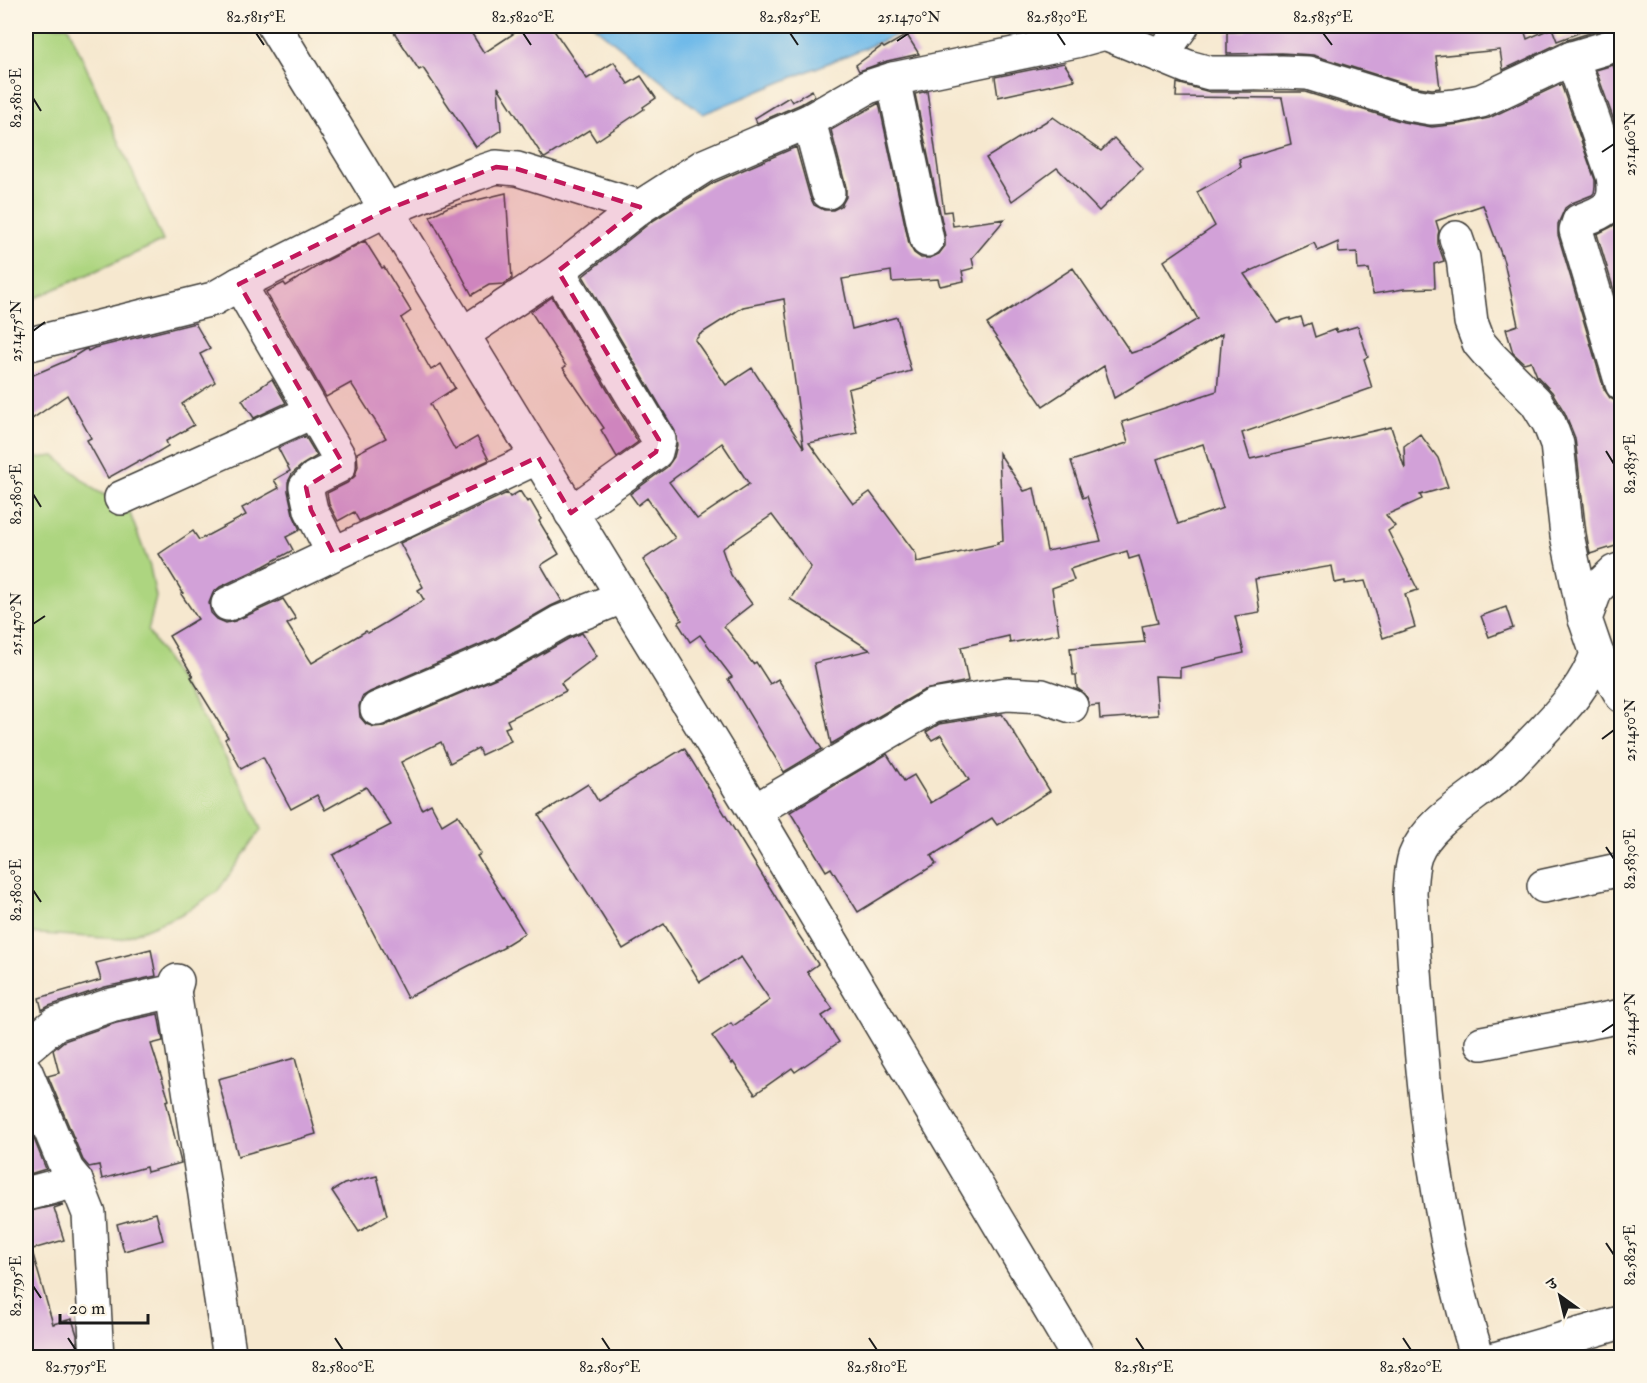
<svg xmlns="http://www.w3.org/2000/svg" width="1647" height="1383" font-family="'IM FELL Double Pica','Noto Serif Devanagari',serif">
	<rect width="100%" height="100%" fill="#fcf5e5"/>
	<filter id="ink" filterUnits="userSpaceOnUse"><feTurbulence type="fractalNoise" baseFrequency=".0167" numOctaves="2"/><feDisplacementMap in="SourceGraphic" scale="12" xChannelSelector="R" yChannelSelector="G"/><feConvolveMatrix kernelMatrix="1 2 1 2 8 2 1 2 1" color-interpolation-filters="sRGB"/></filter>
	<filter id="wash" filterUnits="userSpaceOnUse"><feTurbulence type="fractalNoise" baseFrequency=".008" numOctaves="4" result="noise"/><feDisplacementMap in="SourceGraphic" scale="24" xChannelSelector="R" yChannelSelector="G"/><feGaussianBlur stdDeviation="1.35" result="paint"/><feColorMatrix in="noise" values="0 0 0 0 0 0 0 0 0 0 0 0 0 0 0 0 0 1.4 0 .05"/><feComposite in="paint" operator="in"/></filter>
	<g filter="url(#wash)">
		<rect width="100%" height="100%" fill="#f6e8cf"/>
		<!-- green -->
		<g fill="#add580" stroke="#64784e" stroke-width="1.5">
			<path d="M 26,26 L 68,26 L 163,241 L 26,302 Z"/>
			<path d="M 55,456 L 95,490 L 110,498 L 129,511 L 150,567 L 156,597 L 148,631 L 199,711 L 249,799 L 261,830 L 217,892 L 180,915 L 121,939 L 26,933 L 26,461 L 27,459 Z"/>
		</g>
		<!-- water -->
		<path fill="#70bae9" stroke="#466b82" stroke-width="1.5" d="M 594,26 L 919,26 L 703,114 Z"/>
		<g id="blocks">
			<!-- building -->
			<g fill="#d2a1d8" fill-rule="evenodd">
				<path d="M 390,26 L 467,26 L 484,53 L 525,26 L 551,26 L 587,79 L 614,62 L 628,84 L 641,76 L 656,98 L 643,107 L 644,109 L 596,141 L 589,130 L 545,158 L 543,157 L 498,87 L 501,130 L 476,147 L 423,68 L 419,70 Z"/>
				<path d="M 1247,26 L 1523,26 L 1527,39 L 1552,28 L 1557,41 L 1597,26 L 1599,30 L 1564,41 L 1503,70 L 1500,50 L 1436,56 L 1440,88 L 1432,89 L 1412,86 L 1313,55 L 1282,53 L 1227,54 L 1227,32 L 1247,31 Z"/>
				<path d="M 907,35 L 919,54 L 887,61 L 859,71 L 856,65 L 882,46 L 884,48 Z"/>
				<path d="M 1064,63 L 1075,80 L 998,97 L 995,77 Z"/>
				<path d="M 1613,65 L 1622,87 L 1622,143 L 1596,70 Z"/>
				<path d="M 1177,83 L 1210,92 L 1305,92 L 1403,122 L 1432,127 L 1460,124 L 1489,118 L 1561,84 L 1595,180 L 1595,187 L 1594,193 L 1592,195 L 1572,203 L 1565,208 L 1558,224 L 1558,235 L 1604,389 L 1610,398 L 1617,402 L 1622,402 L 1622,544 L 1590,554 L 1586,532 L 1575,438 L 1565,413 L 1552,392 L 1537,376 L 1531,361 L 1524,363 L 1513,353 L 1506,329 L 1518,325 L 1504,262 L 1483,205 L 1436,221 L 1439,231 L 1438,235 L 1438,244 L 1444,261 L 1434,264 L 1435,288 L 1404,289 L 1373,294 L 1369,269 L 1358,270 L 1357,252 L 1339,253 L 1338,242 L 1318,251 L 1314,243 L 1244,274 L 1277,322 L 1290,318 L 1290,320 L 1301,317 L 1304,326 L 1311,323 L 1315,337 L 1336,329 L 1337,332 L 1358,326 L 1368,357 L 1364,359 L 1369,374 L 1368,375 L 1372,388 L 1242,433 L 1250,459 L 1391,427 L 1405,469 L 1404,446 L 1420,434 L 1438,458 L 1448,487 L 1420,495 L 1422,499 L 1386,515 L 1395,526 L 1388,531 L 1418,590 L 1405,594 L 1415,627 L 1383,638 L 1365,581 L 1345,584 L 1345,581 L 1335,583 L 1332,566 L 1255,579 L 1260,612 L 1235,616 L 1244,653 L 1180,668 L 1180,677 L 1155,676 L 1158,715 L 1100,719 L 1099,705 L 1089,706 L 1089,702 L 1085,694 L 1077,688 L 1076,675 L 1073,675 L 1070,648 L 1145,642 L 1142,626 L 1158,623 L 1139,556 L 1129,559 L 1127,551 L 1070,569 L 1074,580 L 1052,588 L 1059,634 L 1010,643 L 1009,636 L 961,647 L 968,681 L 924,690 L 831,744 L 814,663 L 870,650 L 790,599 L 811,567 L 772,515 L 722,549 L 731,575 L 752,604 L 724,626 L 753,664 L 756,662 L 770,684 L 778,679 L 822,749 L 784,772 L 728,679 L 732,677 L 700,635 L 690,642 L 678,623 L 682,620 L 643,560 L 675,538 L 647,498 L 638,505 L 630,494 L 667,467 L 674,457 L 677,445 L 675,431 L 583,276 L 651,222 L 713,183 L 796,147 L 810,197 L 814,205 L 824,210 L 833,210 L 841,206 L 846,197 L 846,187 L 831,130 L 879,103 L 909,244 L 914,253 L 921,258 L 930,258 L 939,254 L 945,246 L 945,236 L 915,94 L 927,91 L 944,212 L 951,211 L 953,226 L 1005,219 L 972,258 L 974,268 L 962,271 L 964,281 L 940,286 L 938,279 L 892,282 L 891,271 L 842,279 L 852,329 L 897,317 L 911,371 L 848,389 L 857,433 L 809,443 L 853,504 L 870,492 L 916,554 L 917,562 L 998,544 L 997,542 L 1003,541 L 999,453 L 1024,491 L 1034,488 L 1047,551 L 1101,541 L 1087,496 L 1083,498 L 1071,461 L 1127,443 L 1128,442 L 1122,422 L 1217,391 L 1222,334 L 1114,398 L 1104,366 L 1043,406 L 987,324 L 1073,268 L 1131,353 L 1153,346 L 1198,319 L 1164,261 L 1215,226 L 1197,192 L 1241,167 L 1239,159 L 1291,144 L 1282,98 L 1176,97 ZM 784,299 L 803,444 L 804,448 L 752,368 L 726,385 L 695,340 L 699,336 L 699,335 L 743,307 ZM 722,443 L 749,484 L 697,519 L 669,482 ZM 1203,444 L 1223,508 L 1178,524 L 1157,459 Z"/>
				<path d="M 812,90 L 815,96 L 801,104 L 757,123 L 755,118 L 789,97 L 792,102 Z"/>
				<path d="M 1053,117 L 1101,151 L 1114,138 L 1143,169 L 1099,211 L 1057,168 L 1012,201 L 986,158 Z"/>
				<path d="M 506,193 L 512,279 L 504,284 L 489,285 L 472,295 L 430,216 L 448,207 Z"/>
				<path d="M 1622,219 L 1622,317 L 1597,234 L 1611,227 Z"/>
				<path d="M 365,241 L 382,268 L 384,267 L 411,311 L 401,318 L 431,370 L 441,364 L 455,388 L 430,404 L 455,450 L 477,437 L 489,460 L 359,521 L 354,512 L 338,521 L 329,504 L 327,493 L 347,483 L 355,476 L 358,466 L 357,453 L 386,438 L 351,383 L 326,397 L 266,292 L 284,283 L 286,286 L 324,262 Z"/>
				<path d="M 552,297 L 638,442 L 617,457 L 601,430 L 604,428 L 563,368 L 566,366 L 531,312 Z"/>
				<path d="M 195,323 L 210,349 L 200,354 L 215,382 L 182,404 L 194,425 L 166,441 L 168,446 L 141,462 L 140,460 L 108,478 L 87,440 L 91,438 L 67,395 L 26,423 L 26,378 L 68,360 L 84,350 L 87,349 L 88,351 L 94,348 Z"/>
				<path d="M 272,379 L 286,403 L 254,418 L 242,400 Z"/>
				<path d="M 305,436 L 317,456 L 302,465 L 292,474 L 288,482 L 288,491 L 293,514 L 300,530 L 286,537 L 293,550 L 264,566 L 220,587 L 213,593 L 209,603 L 211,613 L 217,619 L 226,623 L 235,621 L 283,599 L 296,619 L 287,624 L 312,663 L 366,631 L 368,633 L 424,600 L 418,590 L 423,587 L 400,543 L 507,493 L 510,497 L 520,491 L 527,502 L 530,500 L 541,519 L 539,521 L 559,554 L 541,565 L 562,601 L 551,606 L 495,638 L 370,692 L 362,697 L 359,706 L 360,717 L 366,724 L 374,727 L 384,726 L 510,672 L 568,639 L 582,633 L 597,656 L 561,683 L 566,691 L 507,720 L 510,726 L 505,728 L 511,741 L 481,755 L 478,748 L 450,763 L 441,742 L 401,762 L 422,809 L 431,804 L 442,825 L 458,815 L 481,854 L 477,856 L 525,933 L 504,946 L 505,947 L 407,998 L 333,855 L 391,825 L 366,787 L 325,810 L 317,795 L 291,809 L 263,757 L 241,769 L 225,739 L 228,737 L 191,677 L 193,676 L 169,636 L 198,619 L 181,594 L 183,593 L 159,554 L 193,531 L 199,540 L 246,515 L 242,508 L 279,488 L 274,480 L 290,471 L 278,448 Z"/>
				<path d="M 1506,607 L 1513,628 L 1489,637 L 1481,616 Z"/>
				<path d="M 1002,714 L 1050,791 L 997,825 L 992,818 L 931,856 L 936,864 L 858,912 L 831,868 L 826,871 L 790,812 L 887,754 L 904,781 L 914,775 L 931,803 L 969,780 L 941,735 L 932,740 L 926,732 L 939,724 Z"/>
				<path d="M 684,748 L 793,925 L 792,925 L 818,964 L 807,972 L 833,1009 L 822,1016 L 839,1042 L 795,1072 L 792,1068 L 755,1094 L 733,1062 L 732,1064 L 712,1036 L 731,1023 L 733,1026 L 770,1000 L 741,957 L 700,982 L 664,924 L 623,949 L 539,815 L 588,784 L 598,801 Z"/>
				<path d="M 151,949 L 156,976 L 105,987 L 49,1006 L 42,1010 L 39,998 L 101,980 L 96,963 Z"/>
				<path d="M 158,1014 L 163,1041 L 151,1044 L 169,1100 L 166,1101 L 181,1163 L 147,1172 L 146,1167 L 102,1179 L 99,1165 L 89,1167 L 83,1160 L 48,1076 L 59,1073 L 53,1050 L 64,1041 L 116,1023 Z"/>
				<path d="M 295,1058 L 316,1134 L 238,1156 L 218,1079 Z"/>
				<path d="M 26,1119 L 46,1169 L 26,1175 Z"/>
				<path d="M 377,1176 L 387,1215 L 359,1232 L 332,1191 L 344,1184 Z"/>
				<path d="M 62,1204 L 63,1205 L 54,1208 L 64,1240 L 26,1251 L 26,1212 Z"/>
				<path d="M 156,1213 L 163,1240 L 124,1251 L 117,1224 Z"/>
				<path d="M 32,1251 L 53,1324 L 72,1319 L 77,1335 L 78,1358 L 26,1358 L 26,1252 Z"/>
			</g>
		</g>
	</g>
	<g filter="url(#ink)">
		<use href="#blocks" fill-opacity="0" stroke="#3d3b37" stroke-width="1.5"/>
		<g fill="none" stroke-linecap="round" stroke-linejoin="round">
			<!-- minor casing -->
			<g stroke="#3d3b37" stroke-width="36">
				<g id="minor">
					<path d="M 1105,33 L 1188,67 L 1210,73 L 1246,73 L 1282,72 L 1308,73 L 1408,104 L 1431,108 L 1456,106 L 1481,101 L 1572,58 L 1622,43"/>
					<path d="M 1161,55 L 1182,26"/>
					<path d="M 1572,58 L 1613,176 C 1618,208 1605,211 1579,221 L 1576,230 L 1622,384"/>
					<path d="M 893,79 L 927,240"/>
					<path d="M 809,121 L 828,192"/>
					<path d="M 1456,238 L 1463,258 L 1471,322 L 1479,343 L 1491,357 L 1536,402 L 1549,423 L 1557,444 L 1567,535 L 1585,619"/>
					<path d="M 558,271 L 659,440 L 656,452 L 571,513"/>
					<path d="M 239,284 L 339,457 L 339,466 L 315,478 L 306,487 L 311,510 L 333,553"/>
					<path d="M 463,334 L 558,271 L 640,207 L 704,166 L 809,121 L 868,87 L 893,79 L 1076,41 L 1105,33 L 1108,26"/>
					<path d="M 26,345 L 213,299 L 239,284 L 386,210 L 475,174 L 496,167 L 517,169 L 640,207"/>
					<path d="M 121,498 L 312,412"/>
					<path d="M 228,604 L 538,457"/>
					<path d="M 1597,654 L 1622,696"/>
					<path d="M 377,709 L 503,655 L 560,622 L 622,597"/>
					<path d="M 754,811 L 933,706 L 1007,694 L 1042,696 L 1071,706"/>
					<path d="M 1544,886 L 1622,869"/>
					<path d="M 174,991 L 230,1358"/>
					<path d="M 1482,1043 L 1622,1016"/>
					<path d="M 26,1048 L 55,1024 L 111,1005 L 174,991 L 177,981"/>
					<path d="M 26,1072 L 67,1170 L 76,1181 L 89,1214 L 97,1358"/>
					<path d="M 26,1194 L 76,1181"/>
					<path d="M 1478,1358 C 1430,1210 1419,1047 1410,893 C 1411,880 1411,868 1415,856 C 1428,821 1477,796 1504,771 C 1516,760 1527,747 1539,735 C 1564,708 1584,689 1597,654 L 1585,619 L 1596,589 L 1614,572 L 1622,569"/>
					<path d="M 1498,1358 L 1622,1322"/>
				</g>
			</g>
			<!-- major casing -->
			<g stroke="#3d3b37" stroke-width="36">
				<path id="major" d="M 274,26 L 754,811 L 1079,1358"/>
			</g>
			<!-- minor -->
			<use href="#minor" stroke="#fff" stroke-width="33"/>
			<!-- major -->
			<use href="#major" stroke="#fff" stroke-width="33"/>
		</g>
	</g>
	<!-- marked area -->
	<path fill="#c2185b" fill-opacity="0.2" stroke="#c2185b" stroke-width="4.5" stroke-dasharray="12 8" stroke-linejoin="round" d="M 496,167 L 517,169 L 640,207 L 558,271 L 659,440 L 656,452 L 571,513 L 538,457 L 333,553 L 311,510 L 306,487 L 343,464 L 239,284 L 386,210 Z"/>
	<!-- ticks -->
	<path fill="none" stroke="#1c1c1c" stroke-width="2" d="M 256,33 L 264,45M 523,33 L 531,45M 790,33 L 798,45M 1057,33 L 1065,45M 1323,33 L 1332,45M 897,41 L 909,33M 33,98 L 41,111M 1602,152 L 1614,144M 33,331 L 45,322M 1606,451 L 1614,464M 33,494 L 41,507M 33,624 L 45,616M 1602,739 L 1614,730M 1606,847 L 1614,859M 33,890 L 41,902M 1602,1032 L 1614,1024M 1606,1243 L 1614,1255M 33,1286 L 41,1298M 68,1338 L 76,1350M 335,1338 L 343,1350M 602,1338 L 610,1350M 869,1338 L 877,1350M 1136,1338 L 1144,1350M 1403,1338 L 1411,1350"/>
	<!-- margin -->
	<rect width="1647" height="1383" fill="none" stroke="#fcf5e5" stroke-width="66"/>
	<!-- north arrow -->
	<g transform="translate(1560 1296) rotate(326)" stroke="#fcf5e5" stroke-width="4.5" paint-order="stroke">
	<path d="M0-4.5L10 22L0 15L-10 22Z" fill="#1c1c1c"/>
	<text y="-9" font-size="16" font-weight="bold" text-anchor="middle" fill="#1c1c1c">उ</text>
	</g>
	<!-- scale -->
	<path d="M60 1314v9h88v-9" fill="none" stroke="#1c1c1c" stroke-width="3"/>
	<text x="69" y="1314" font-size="18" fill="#1c1c1c" stroke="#fcf5e5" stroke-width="4.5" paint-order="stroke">20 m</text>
	<rect x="33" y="33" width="1581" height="1317" fill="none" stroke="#1c1c1c" stroke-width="2"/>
	<g font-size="15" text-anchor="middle" fill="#1c1c1c">
		<text x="256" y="22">82.5815°E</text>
		<text x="523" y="22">82.5820°E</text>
		<text x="790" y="22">82.5825°E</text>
		<text x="909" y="22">25.1470°N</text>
		<text x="1057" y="22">82.5830°E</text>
		<text x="1323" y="22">82.5835°E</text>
		<text transform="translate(16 98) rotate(-90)" y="5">82.5810°E</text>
		<text transform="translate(1630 144) rotate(-90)" y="5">25.1460°N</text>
		<text transform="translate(16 331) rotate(-90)" y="5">25.1475°N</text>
		<text transform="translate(1630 464) rotate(-90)" y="5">82.5835°E</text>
		<text transform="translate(16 494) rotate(-90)" y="5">82.5805°E</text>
		<text transform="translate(16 624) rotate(-90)" y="5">25.1470°N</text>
		<text transform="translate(1630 730) rotate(-90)" y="5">25.1450°N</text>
		<text transform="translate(1630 859) rotate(-90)" y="5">82.5830°E</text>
		<text transform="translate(16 890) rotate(-90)" y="5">82.5800°E</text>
		<text transform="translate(1630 1024) rotate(-90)" y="5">25.1445°N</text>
		<text transform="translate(1630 1255) rotate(-90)" y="5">82.5825°E</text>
		<text transform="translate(16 1286) rotate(-90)" y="5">82.5795°E</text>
		<text x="76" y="1372">82.5795°E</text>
		<text x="343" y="1372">82.5800°E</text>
		<text x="610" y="1372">82.5805°E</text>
		<text x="877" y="1372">82.5810°E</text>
		<text x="1144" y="1372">82.5815°E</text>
		<text x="1411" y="1372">82.5820°E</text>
	</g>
</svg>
